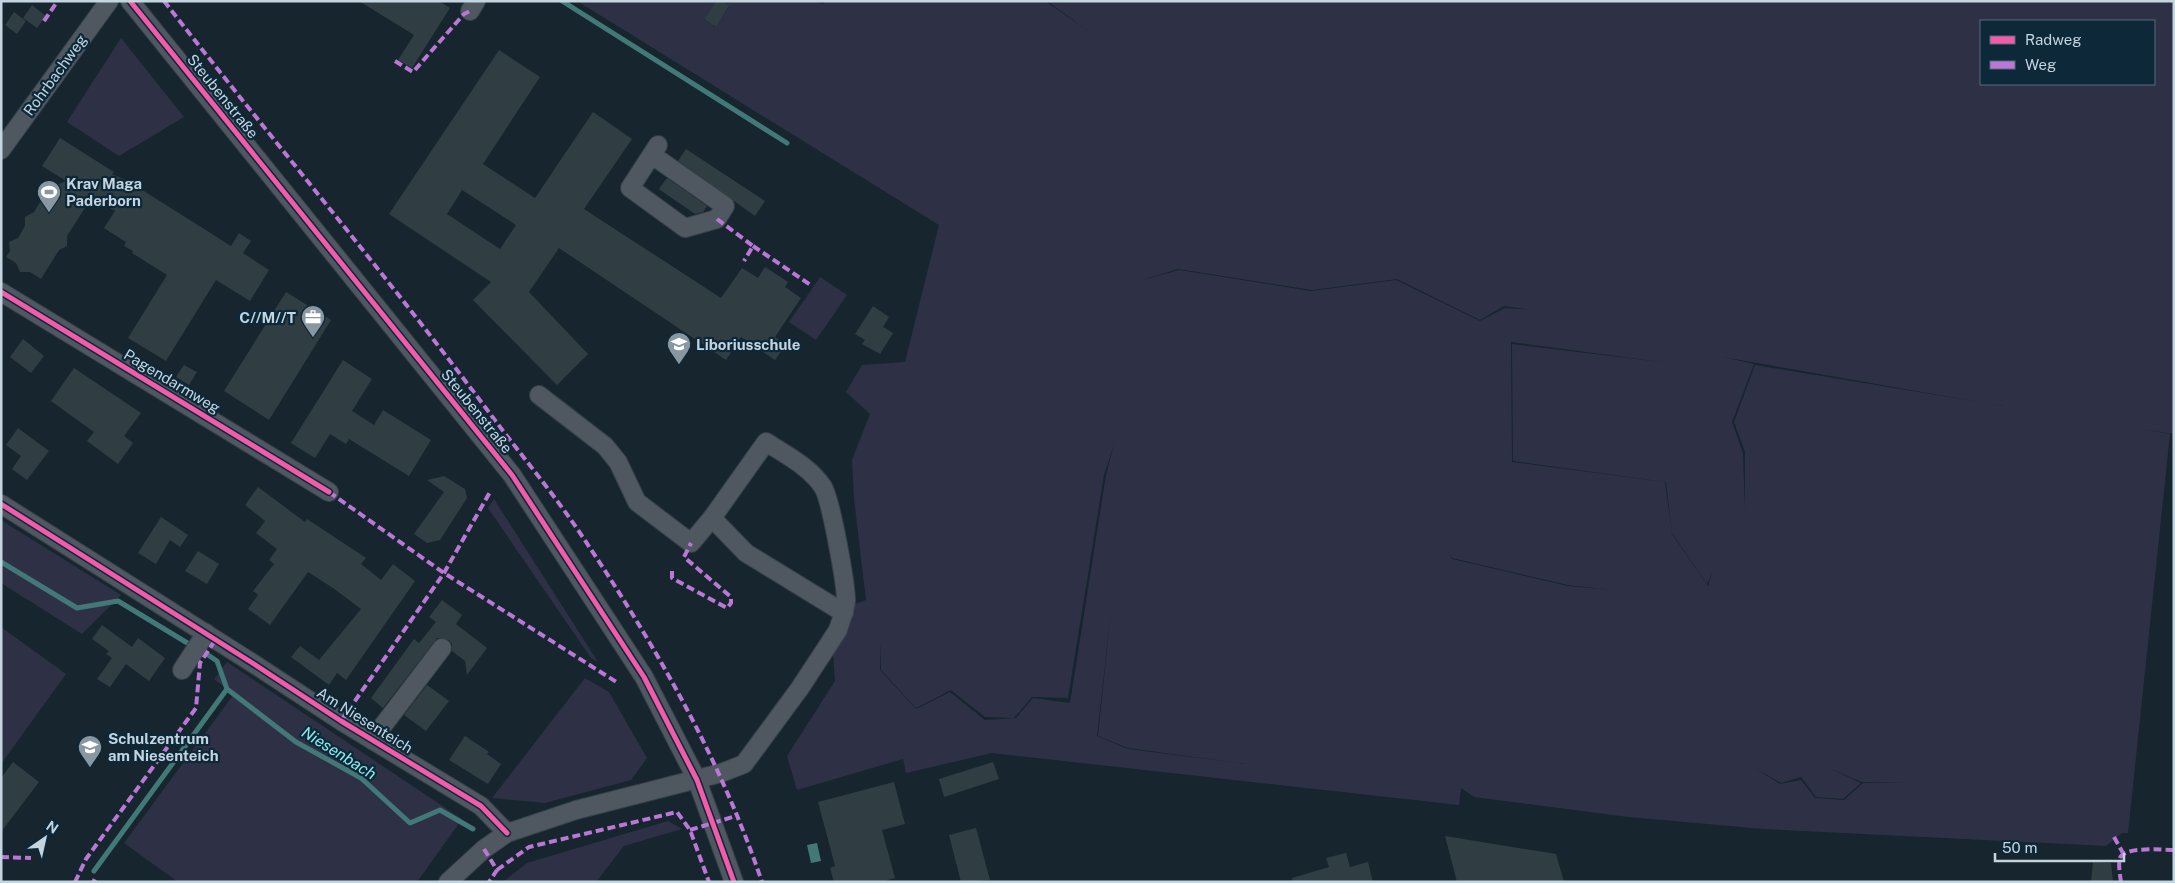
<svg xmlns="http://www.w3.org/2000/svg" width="2175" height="883" font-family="'Public Sans',sans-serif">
	<rect width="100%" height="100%" fill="#16252e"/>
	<!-- green -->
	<g fill="#2e3145" fill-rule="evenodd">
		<path d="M 577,1 L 716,1 L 704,19 L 715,27 L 729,7 L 722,1 L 816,1 L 823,4 L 825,1 L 1045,1 L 1090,32 L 1047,1 L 2174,1 L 2174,434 L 2141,429 L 2170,434 L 2128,833 L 2122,833 L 2106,846 L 1764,829 L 1628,817 L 1474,797 L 1461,788 L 1459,805 L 992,753 L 906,773 L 903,759 L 797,790 L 787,756 L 835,681 L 833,652 L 847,607 L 866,600 L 854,499 L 852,460 L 870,414 L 846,392 L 862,365 L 905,362 L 939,225 ZM 1981,21 L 2154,21 L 2154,84 L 1981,84 ZM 1178,269 L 1312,290 L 1397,279 L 1480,320 L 1504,306 L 1531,310 L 1505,308 L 1480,321 L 1396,280 L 1311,291 L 1179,270 L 1139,281 ZM 1511,342 L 1669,363 L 1512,344 L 1513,461 L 1666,482 L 1672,533 L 1707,584 L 1712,573 L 1708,586 L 1672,534 L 1665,482 L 1512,462 ZM 1723,357 L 2002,406 L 2003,406 L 1755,365 L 1734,422 L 1745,452 L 1745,510 L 1743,453 L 1732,422 L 1754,364 ZM 1114,444 L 1106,475 L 1070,703 L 1033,698 L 1016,718 L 985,720 L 950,692 L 916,709 L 880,670 L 881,641 L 881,670 L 916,708 L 951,690 L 985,717 L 1014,718 L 1032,697 L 1068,698 L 1104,475 ZM 1447,549 L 1452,558 L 1568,585 L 1613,590 L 1568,586 L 1452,559 ZM 1111,611 L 1098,736 L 1128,748 L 1246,764 L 1128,749 L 1097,736 ZM 1755,764 L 1755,768 L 1781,783 L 1801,777 L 1816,797 L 1843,799 L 1861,783 L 1829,768 L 1862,782 L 1906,782 L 1863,783 L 1844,800 L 1815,798 L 1801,780 L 1780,784 L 1755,768 Z"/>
		<path d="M 121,38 L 184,117 L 119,156 L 67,122 Z"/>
		<path d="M 820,277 L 847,295 L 816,340 L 789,322 Z"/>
		<path d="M 494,499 L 598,662 L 591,658 L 488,508 Z"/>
		<path d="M 1,520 L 121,595 L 82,634 L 1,583 Z"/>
		<path d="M 1,627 L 66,674 L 1,764 Z"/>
		<path d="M 227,662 L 462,819 L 417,882 L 178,882 L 124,843 L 234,694 L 214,679 Z"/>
		<path d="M 585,678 L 609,692 L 647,758 L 631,780 L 545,803 L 492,798 Z"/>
		<path d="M 668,821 L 682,829 L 624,846 L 596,882 L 503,882 L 527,863 Z"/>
	</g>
	<!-- water -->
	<path fill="#437878" d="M 817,843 L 821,861 L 811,863 L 807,845 Z"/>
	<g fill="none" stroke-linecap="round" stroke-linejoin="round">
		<!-- stream -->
		<g stroke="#437878" stroke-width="5">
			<path d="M 562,1 L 787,143"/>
			<path d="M 1,562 L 77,608 L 118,601 L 189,644"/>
			<path d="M 208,655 L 217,661 L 227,689 L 296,742 L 361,778 L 410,823 L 440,810 L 473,829"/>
			<path d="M 94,871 L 227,689"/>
		</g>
	</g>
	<!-- building -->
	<g fill="#303e43" fill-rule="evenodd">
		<path d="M 359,1 L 439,1 L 450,8 L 412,68 L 398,60 L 414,35 Z"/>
		<path d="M 716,1 L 722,1 L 729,6 L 716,27 L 704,19 Z"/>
		<path d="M 32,5 L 46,16 L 37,28 L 23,18 Z"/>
		<path d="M 14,12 L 26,21 L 17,34 L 5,25 Z"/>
		<path d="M 499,50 L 540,77 L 483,164 L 535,198 L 593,112 L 632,139 L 584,209 L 721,298 L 742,268 L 758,278 L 765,267 L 788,282 L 785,287 L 801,298 L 775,337 L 786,344 L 775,360 L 741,337 L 726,360 L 559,248 L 529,292 L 588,354 L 557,385 L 473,300 L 491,282 L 389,214 ZM 462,190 L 516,225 L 500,249 L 447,214 Z"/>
		<path d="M 60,138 L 114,172 L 112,174 L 128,181 L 231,246 L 239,233 L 251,241 L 243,253 L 269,270 L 250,301 L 216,280 L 166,361 L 128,338 L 167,275 L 132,253 L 133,251 L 124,246 L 126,242 L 104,228 L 115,211 L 92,197 L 67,236 L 67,246 L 59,250 L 41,279 L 30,272 L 20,272 L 16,263 L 6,257 L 10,251 L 9,242 L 18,238 L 25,226 L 25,217 L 34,212 L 40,202 L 40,192 L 66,181 L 42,166 Z"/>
		<path d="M 686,149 L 765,201 L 755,216 L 678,161 Z"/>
		<path d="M 667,178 L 707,206 L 703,212 L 695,214 L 659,189 Z"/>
		<path d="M 286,292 L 331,320 L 269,420 L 224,391 Z"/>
		<path d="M 873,306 L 889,317 L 883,327 L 893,333 L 880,354 L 862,344 L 865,340 L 855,334 Z"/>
		<path d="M 23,339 L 44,356 L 31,373 L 10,357 Z"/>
		<path d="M 343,360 L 372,379 L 352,411 L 374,425 L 383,410 L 431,440 L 409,476 L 349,439 L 346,444 L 330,434 L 315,458 L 291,443 Z"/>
		<path d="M 184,365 L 197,372 L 189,385 L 176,377 Z"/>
		<path d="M 74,368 L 141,413 L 124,436 L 133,443 L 118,464 L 87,441 L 94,432 L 51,401 Z"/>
		<path d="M 18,428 L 49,451 L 27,480 L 12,469 L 21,456 L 6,445 Z"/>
		<path d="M 444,476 L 465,489 L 467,498 L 440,540 L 427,543 L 414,534 L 444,492 L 427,480 Z"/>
		<path d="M 258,487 L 305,522 L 307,519 L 366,558 L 361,564 L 381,580 L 393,564 L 415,581 L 346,680 L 337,673 L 329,685 L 291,657 L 300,646 L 319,660 L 361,609 L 333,588 L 308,572 L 270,625 L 248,609 L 258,595 L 253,591 L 274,564 L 269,560 L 277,549 L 256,533 L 265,521 L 245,505 Z"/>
		<path d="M 161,517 L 188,535 L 180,547 L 170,540 L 156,564 L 138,553 Z"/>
		<path d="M 198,551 L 219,564 L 207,584 L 185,571 Z"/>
		<path d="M 442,600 L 462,615 L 456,624 L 487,648 L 467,675 L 465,661 L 452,651 L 452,644 L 449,640 L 437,638 L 383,708 L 371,698 L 414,639 L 419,643 L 436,622 L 429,617 Z"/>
		<path d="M 102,625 L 132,647 L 138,638 L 165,658 L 149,681 L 126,664 L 110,687 L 97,679 L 112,658 L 106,654 L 109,651 L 92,639 Z"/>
		<path d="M 427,685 L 449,701 L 426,731 L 404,715 Z"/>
		<path d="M 465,736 L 489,752 L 487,754 L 501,764 L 488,784 L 449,760 Z"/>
		<path d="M 13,762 L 39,782 L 1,832 L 1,778 Z"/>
		<path d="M 993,762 L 999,779 L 944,797 L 939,779 Z"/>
		<path d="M 894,782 L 905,824 L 882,830 L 895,878 L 881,882 L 834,882 L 830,868 L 835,866 L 818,802 Z"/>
		<path d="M 976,828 L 990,880 L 961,882 L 949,835 Z"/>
		<path d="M 1445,836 L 1556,854 L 1564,882 L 1457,882 Z"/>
		<path d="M 1346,853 L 1350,867 L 1368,862 L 1373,882 L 1293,882 L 1292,878 L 1329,867 L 1326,858 Z"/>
		<path d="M 2093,862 L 2111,863 L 2113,882 L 2091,882 Z"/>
	</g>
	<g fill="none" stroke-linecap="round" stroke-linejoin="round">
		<!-- minor casing -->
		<g stroke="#354049" stroke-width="20">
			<g id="minor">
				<path d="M 130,1 L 512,475 L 644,677 L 697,780 L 734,882"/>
				<path d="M 470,11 L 476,1"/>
				<path d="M 1,150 L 109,1"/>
				<path d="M 652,155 L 725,206 L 717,219 L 685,228 L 630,188 L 658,145"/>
				<path d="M 1,292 L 329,492"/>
				<path d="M 539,395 L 605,446 L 618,462 L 637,502 L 691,543 L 712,518"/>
				<path d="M 1,504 L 254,664 L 341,721 L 481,806 L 507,833"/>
				<path d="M 182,670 L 206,633"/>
				<path d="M 372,740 L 442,648"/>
				<path d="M 448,882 L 484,849 L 507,833 L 576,810 L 721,773 L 744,764 L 800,688 L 838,630 C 841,620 845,611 846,601 C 846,584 831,500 823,487 C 810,467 786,455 766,442 L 712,518 L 746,553 L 844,613"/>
			</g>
		</g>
		<!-- minor -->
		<use href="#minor" stroke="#4f5761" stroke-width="18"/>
		<!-- quiet -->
		<g stroke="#ba77d6" stroke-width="4" stroke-dasharray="8 4" stroke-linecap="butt">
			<path d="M 164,1 C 273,141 388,277 494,419 C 522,456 552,492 578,530 C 653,641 719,755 762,882"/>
			<path d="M 44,21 L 57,2"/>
			<path d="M 395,61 L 413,72 L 464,14 L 470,11"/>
			<path d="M 717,219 L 753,246 L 744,261"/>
			<path d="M 753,246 L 812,286"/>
			<path d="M 329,492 L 444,573 L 618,683"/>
			<path d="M 672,571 L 672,578 L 727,608 L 731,603 L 731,597 L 684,557 L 691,543"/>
			<path d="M 341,721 L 444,573 L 490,492"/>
			<path d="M 690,830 L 736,816"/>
			<path d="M 2114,837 L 2123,853"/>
			<path d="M 484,849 L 497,870 L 489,882"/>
			<path d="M 1,857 L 31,858"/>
			<path d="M 497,870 L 529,847 L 677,812 L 690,830 L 709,882"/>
			<path d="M 92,880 L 96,882"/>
			<path d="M 75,882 L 86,859 L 196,708 L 200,663 L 216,639"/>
			<path d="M 2121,882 C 2120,875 2118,864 2120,858 C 2125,846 2162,850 2174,850"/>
		</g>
		<!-- cycleway casing -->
		<g stroke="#0c2839" stroke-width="8">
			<g id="cycleway">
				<path d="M 130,1 L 512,475 L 644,677 L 697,780 L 734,882"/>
				<path d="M 1,292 L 329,492"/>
				<path d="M 1,504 L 254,664 L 341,721 L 481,806 L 507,833"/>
			</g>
		</g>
		<!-- cycleway -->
		<use href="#cycleway" stroke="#f35aa7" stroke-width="5"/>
	</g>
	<!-- icons -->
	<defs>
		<g id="stadium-pin" transform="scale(1.25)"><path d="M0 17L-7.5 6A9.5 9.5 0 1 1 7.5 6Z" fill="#8897a2" stroke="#0c2839"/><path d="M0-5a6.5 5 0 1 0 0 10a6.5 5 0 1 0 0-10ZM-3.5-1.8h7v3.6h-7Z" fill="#fff"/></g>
		<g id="office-pin" transform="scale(1.25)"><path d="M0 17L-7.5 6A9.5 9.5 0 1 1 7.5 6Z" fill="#8897a2" stroke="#0c2839"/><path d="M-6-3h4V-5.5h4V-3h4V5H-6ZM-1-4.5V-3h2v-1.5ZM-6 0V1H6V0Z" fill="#fff"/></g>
		<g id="school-pin" transform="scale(1.25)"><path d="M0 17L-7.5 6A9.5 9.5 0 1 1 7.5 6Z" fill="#8897a2" stroke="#0c2839"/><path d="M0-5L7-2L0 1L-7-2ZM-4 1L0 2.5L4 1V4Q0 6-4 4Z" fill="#fff"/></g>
	</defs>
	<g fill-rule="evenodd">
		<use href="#stadium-pin" x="49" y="192"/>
		<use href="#office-pin" x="313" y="317"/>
		<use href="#school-pin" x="679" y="344"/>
		<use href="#school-pin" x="90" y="747"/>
	</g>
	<g text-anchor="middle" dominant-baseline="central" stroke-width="4.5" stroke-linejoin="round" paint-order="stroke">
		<!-- street labels -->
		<g font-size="15" fill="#c5d5e0" stroke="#0c2839">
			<text transform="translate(55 75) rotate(-54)">Rohrbachweg</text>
			<text transform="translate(223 96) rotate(51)">Steubenstraße</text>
			<text transform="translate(172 381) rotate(31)">Pagendarmweg</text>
			<text transform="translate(477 411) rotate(51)">Steubenstraße</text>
			<text transform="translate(365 720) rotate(32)">Am Niesenteich</text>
		</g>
		<!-- poi labels -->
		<g font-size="15" font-weight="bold" fill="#c5d5e0" stroke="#0c2839" text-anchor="start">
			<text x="66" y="183">Krav Maga<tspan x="66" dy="17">Paderborn</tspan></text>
			<text x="296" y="317" text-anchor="end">C//M//T</text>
			<text x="696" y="344">Liboriusschule</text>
			<text x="108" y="738">Schulzentrum<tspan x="108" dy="17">am Niesenteich</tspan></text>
		</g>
		<!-- water labels -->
		<g font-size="16" font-style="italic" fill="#8cebea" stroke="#0c2839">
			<text transform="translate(339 753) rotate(32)">Niesenbach</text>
		</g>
	</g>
	<!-- border -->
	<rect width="2175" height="883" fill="none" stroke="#c5d5e0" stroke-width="5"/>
	<!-- legend -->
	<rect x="1980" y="20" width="175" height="65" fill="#0c2839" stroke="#566d7c"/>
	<rect x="1990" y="36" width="25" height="8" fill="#f35aa7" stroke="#566d7c"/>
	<text x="2025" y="45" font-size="15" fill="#c5d5e0">Radweg</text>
	<rect x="1990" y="61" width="25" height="8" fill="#ba77d6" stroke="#566d7c"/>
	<text x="2025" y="70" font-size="15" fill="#c5d5e0">Weg</text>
	<!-- north arrow -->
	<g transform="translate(45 838) rotate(34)" stroke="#0c2839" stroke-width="4" paint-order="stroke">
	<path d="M0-4L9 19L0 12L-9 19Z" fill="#c5d5e0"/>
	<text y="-8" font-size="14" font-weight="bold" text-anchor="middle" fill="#c5d5e0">N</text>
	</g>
	<!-- scale -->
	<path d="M1995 853v8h129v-8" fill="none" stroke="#c5d5e0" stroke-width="2.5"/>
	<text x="2002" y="853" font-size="15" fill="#c5d5e0" stroke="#0c2839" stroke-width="4" paint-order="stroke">50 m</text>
</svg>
